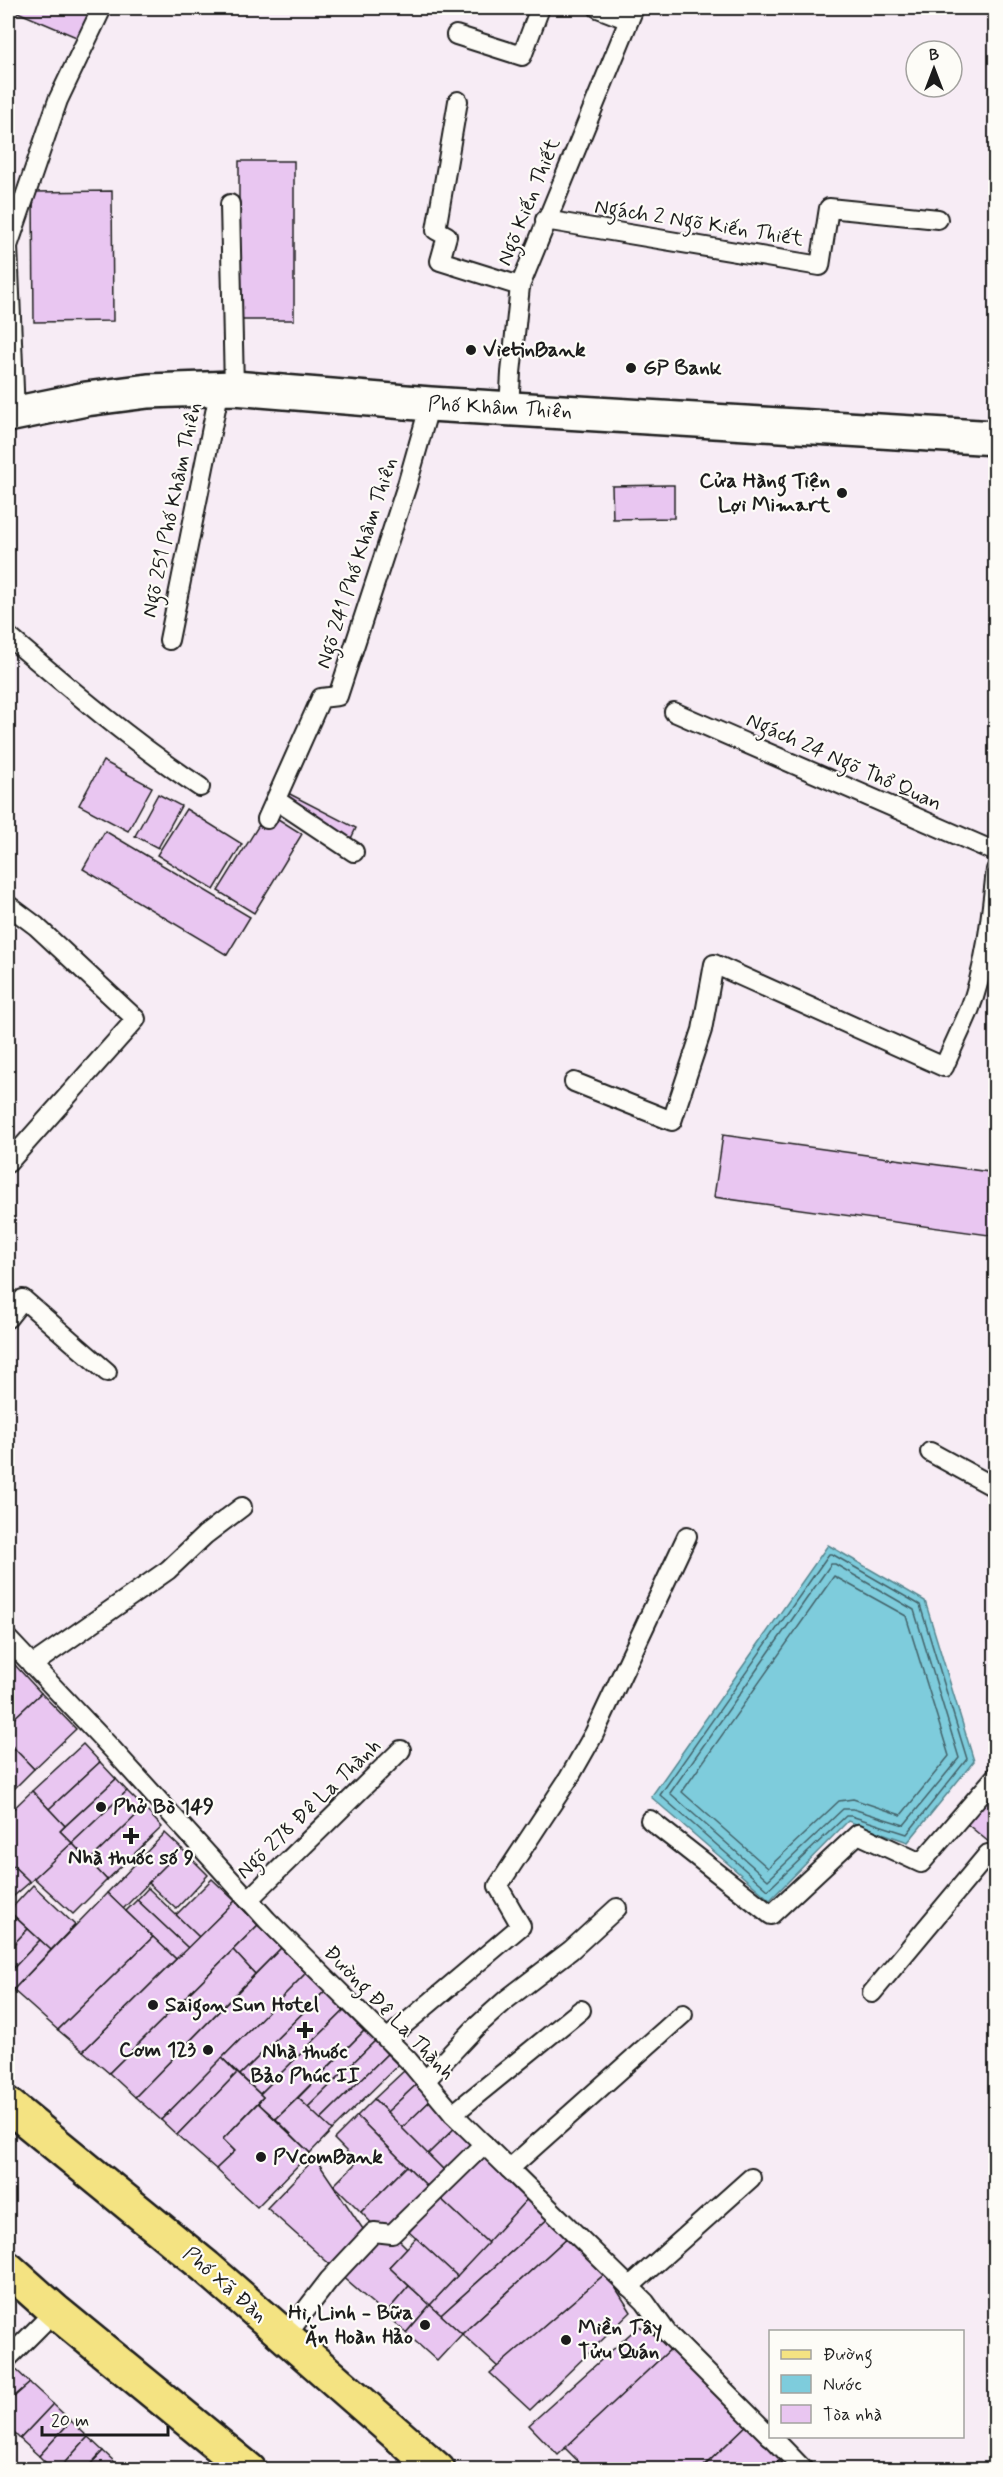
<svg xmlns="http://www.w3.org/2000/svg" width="1003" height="2477" font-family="Mynerve,sans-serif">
	<rect width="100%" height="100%" fill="#f7ecf5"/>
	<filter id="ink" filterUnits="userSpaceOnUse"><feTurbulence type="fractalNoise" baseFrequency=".0167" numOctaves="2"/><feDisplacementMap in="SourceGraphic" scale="12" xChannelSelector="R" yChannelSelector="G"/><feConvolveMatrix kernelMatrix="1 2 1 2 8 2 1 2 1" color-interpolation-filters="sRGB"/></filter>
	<g filter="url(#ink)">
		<!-- water -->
		<path fill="#7eccdc" stroke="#57868f" stroke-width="1.5" d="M 828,1545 L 925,1601 L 974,1761 L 908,1842 L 848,1821 L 770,1900 L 651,1797 Z"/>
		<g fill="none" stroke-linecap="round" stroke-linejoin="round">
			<!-- shore -->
			<g stroke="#436269" stroke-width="1.5">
				<path d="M 829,1554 L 832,1554 L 920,1605 L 967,1759 L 907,1834 L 851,1816 L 846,1816 L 768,1890 L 660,1795 Z"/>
				<path d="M 831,1564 L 835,1564 L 914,1610 L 959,1758 L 904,1825 L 853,1809 L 843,1809 L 768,1880 L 670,1793 Z"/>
				<path d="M 834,1576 L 906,1616 L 949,1756 L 901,1815 L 853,1799 L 839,1801 L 768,1868 L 682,1792 Z"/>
			</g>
		</g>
		<!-- building -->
		<g fill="#e9c6f1" stroke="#1c1c1c" stroke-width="1.5">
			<path d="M 8,8 L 94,8 L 81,39 Z"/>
			<rect x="239" y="161" width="55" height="159"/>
			<path d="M 112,191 L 113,321 L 34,322 L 33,192 Z"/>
			<path d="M 668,485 L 674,485 L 674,518 L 613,519 L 612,486 Z"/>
			<path d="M 103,761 L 152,787 L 128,831 L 79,805 Z"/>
			<path d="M 284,791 L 356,828 L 347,847 L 274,809 Z"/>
			<path d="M 158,794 L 181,806 L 158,848 L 135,836 Z"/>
			<path d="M 186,809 L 242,844 L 214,890 L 157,855 Z"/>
			<path d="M 267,812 L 302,834 L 254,913 L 218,891 Z"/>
			<path d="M 105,831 L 250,917 L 227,955 L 83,869 Z"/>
			<path d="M 723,1135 L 996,1173 L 996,1236 L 714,1197 Z"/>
			<path d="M 8,1657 L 14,1664 L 8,1670 Z"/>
			<path d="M 14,1664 L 41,1693 L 8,1724 L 8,1670 Z"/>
			<path d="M 41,1693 L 76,1729 L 34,1769 L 8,1742 L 8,1724 Z"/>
			<path d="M 8,1742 L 34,1769 L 8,1795 Z"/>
			<path d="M 83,1744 L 100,1762 L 49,1809 L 32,1791 Z"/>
			<path d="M 100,1762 L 116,1779 L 65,1826 L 49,1809 Z"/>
			<path d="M 116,1779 L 127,1791 L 72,1843 L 60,1831 Z"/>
			<path d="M 32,1791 L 65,1826 L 60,1831 L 72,1843 L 30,1882 L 8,1861 L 8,1814 Z"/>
			<path d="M 127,1791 L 144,1808 L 89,1861 L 72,1843 Z"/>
			<path d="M 996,1791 L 996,1848 L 967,1824 Z"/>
			<path d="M 144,1808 L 162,1827 L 107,1880 L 89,1861 Z"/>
			<path d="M 165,1833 L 182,1849 L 123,1909 L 107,1893 Z"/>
			<path d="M 72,1843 L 107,1880 L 73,1914 L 34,1878 Z"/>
			<path d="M 182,1849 L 208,1875 L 176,1909 L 148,1883 Z"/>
			<path d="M 8,1861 L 30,1882 L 8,1901 Z"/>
			<path d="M 212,1879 L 235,1901 L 199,1937 L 176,1915 Z"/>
			<path d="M 33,1885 L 75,1925 L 51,1950 L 9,1911 Z"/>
			<path d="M 148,1888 L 199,1937 L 188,1948 L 137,1900 Z"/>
			<path d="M 107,1893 L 153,1937 L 58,2030 L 13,1990 Z"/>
			<path d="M 137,1900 L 188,1948 L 176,1959 L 126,1911 Z"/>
			<path d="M 235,1901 L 258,1925 L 109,2073 L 83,2051 Z"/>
			<path d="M 8,1910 L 16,1918 L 8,1927 Z"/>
			<path d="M 16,1918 L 28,1929 L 8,1950 L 8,1927 Z"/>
			<path d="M 258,1925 L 281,1948 L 255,1974 L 233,1950 Z"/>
			<path d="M 28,1929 L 40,1940 L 8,1974 L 8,1950 Z"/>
			<path d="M 153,1937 L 176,1959 L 83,2051 L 58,2030 Z"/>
			<path d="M 40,1940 L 51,1950 L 13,1990 L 8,1985 L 8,1974 Z"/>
			<path d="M 281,1948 L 306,1973 L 161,2120 L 135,2097 Z"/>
			<path d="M 233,1950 L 255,1974 L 135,2097 L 109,2073 Z"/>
			<path d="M 306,1973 L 325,1991 L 240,2075 L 222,2058 Z"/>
			<path d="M 325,1991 L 344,2011 L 260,2094 L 240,2075 Z"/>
			<path d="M 344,2011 L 364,2031 L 276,2119 L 258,2103 L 263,2097 L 260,2094 Z"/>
			<path d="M 364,2031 L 375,2041 L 308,2107 L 298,2098 Z"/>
			<path d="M 375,2041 L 387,2054 L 320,2120 L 308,2107 Z"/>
			<path d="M 387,2054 L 398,2065 L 332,2130 L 320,2120 Z"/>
			<path d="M 222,2058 L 237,2073 L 177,2135 L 161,2120 Z"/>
			<path d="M 404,2071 L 417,2084 L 387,2112 L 374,2099 Z"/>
			<path d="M 237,2073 L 263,2097 L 223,2139 L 235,2151 L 216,2169 L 177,2135 Z"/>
			<path d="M 417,2084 L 432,2099 L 402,2128 L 387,2112 Z"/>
			<path d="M 298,2098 L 332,2130 L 310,2153 L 276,2119 Z"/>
			<path d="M 374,2099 L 445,2171 L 428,2187 L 357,2116 Z"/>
			<path d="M 432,2099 L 458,2125 L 428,2154 L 402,2128 Z"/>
			<path d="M 258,2103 L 310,2153 L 257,2207 L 216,2169 L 235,2151 L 223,2139 Z"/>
			<path d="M 357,2116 L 407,2166 L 361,2212 L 334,2185 L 357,2162 L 334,2139 Z"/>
			<path d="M 458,2125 L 474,2141 L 445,2171 L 428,2154 Z"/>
			<path d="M 484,2153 L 529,2197 L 488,2243 L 440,2198 Z"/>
			<path d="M 315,2158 L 367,2235 L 335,2269 L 267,2208 Z"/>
			<path d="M 407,2166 L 428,2187 L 381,2233 L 361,2212 Z"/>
			<path d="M 529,2197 L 550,2217 L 441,2315 L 430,2305 Z"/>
			<path d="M 440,2198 L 488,2243 L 457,2276 L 409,2232 Z"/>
			<path d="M 550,2217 L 569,2236 L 462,2334 L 441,2315 Z"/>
			<path d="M 569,2236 L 606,2273 L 498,2367 L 462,2334 Z"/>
			<path d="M 374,2237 L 397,2238 L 407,2248 L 389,2267 L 409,2286 L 385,2314 L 340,2275 Z"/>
			<path d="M 416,2238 L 457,2276 L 430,2305 L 389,2267 Z"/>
			<path d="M 606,2273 L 631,2312 L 530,2410 L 490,2373 Z"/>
			<path d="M 409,2286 L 430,2305 L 406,2333 L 385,2314 Z"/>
			<path d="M 430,2305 L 462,2334 L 437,2361 L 406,2333 Z"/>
			<path d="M 639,2326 L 674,2346 L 558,2455 L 529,2425 Z"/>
			<path d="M 674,2346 L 748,2424 L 700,2470 L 587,2470 L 565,2448 Z"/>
			<path d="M 10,2364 L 30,2383 L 8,2402 L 8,2366 Z"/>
			<path d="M 30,2383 L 53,2404 L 20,2439 L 8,2427 L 8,2402 Z"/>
			<path d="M 53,2404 L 71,2421 L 39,2456 L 20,2439 Z"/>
			<path d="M 71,2421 L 88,2437 L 58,2470 L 53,2470 L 39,2456 Z"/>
			<path d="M 748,2424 L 782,2458 L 770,2470 L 700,2470 Z"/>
			<path d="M 88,2437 L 103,2451 L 85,2470 L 58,2470 Z"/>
			<path d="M 103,2451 L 118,2465 L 113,2470 L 85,2470 Z"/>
			<path d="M 782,2458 L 792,2470 L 770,2470 Z"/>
		</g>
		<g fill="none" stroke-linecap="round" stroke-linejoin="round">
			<!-- service casing -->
			<g stroke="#1c1c1c" stroke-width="22">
				<g id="service">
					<path d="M 598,8 L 629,20"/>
					<path d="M 456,35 L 522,56 L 540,8"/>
					<path d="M 458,101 L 436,230 L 447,236 L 440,261 L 520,286"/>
					<path d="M 230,204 L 234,388"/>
					<path d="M 545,220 L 820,266 L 829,208 L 938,219"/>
					<path d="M 509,409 L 511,373 L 520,286 L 634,8"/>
					<path d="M 15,413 L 8,246 L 58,100 L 102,8"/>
					<path d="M 8,636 C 70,689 132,742 200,787"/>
					<path d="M 169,640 L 220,388"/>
					<path d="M 674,712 L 996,852"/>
					<path d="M 276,800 L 354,852"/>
					<path d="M 267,819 L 321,698 L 338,696 L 407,485 L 430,404"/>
					<path d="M 8,905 L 36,926 L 136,1019 L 8,1163"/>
					<path d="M 574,1082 L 672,1121 L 702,1030 L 714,964 L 944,1067 C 952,1048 961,1030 969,1011 C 986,968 991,917 996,870"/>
					<path d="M 8,1318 L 23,1299 L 107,1372"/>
					<path d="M 930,1452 L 996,1488"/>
					<path d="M 8,1639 L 112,1749 L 267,1920 L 408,2060 L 453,2114 L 645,2302 L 668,2334 L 770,2436"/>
					<path d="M 32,1665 L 168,1570 L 205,1535 L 242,1507"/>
					<path d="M 650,1820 L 771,1915 L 858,1834 L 921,1863 L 996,1776"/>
					<path d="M 248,1900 L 401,1750"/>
					<path d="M 872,1993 L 988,1854 L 996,1860"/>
					<path d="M 387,2039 L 521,1926 L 498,1886 L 569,1778 L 594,1734 L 687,1536"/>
					<path d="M 425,2081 L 476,2027 L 507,1999 L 571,1950 L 617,1908"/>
					<path d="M 453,2114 L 581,2010"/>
					<path d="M 509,2169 L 683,2014"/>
					<path d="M 629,2287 L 751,2178"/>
					<path d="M 285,2337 L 329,2280 L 374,2232 L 392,2234 L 484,2144"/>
					<path d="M 8,2358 L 55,2311"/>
					<path d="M 771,2436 L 804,2470"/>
				</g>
			</g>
			<!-- secondary casing -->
			<g stroke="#1c1c1c" stroke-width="38">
				<path id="secondary" d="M 8,415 L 86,399 L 148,391 L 234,388 L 430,404 L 996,438"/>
			</g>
			<!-- primary casing -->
			<g stroke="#1c1c1c" stroke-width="38">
				<g id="primary">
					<path d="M 8,2105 L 206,2267 L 438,2470"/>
					<path d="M 8,2269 L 55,2311 L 249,2470"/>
				</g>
			</g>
			<!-- service -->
			<use href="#service" stroke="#fdfcf7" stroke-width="18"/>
			<!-- secondary -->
			<use href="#secondary" stroke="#fdfcf7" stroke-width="33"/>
			<!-- primary -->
			<use href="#primary" stroke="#f4e382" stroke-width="33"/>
		</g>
	</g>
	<!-- markers -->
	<g fill="#1c1c1c" stroke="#fdfcf7" stroke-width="2">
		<circle cx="471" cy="350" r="6"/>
		<circle cx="631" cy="368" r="6"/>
		<circle cx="842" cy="493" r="6"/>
		<circle cx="101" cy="1807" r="6"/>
		<path d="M128 1827h6v6h6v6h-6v6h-6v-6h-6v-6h6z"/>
		<circle cx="153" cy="2005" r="6"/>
		<path d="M302 2021h6v6h6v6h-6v6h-6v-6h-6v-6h6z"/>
		<circle cx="208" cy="2050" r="6"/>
		<circle cx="261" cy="2157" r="6"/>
		<circle cx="425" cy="2325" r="6"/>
		<circle cx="566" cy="2340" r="6"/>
	</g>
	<g text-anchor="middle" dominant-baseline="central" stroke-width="4.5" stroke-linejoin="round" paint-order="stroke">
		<!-- street labels -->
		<g font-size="21" fill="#1c1c1c" stroke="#fdfcf7">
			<text transform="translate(529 202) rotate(-68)">Ngõ Kiến Thiết</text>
			<text transform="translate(699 223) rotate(9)">Ngách 2 Ngõ Kiến Thiết</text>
			<text transform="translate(500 408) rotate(3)">Phố Khâm Thiên</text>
			<text transform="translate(172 510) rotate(-78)">Ngõ 251 Phố Khâm Thiên</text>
			<text transform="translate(357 563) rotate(-72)">Ngõ 241 Phố Khâm Thiên</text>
			<text transform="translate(844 762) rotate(24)">Ngách 24 Ngõ Thổ Quan</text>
			<text transform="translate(309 1809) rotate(-44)">Ngõ 278 Đê La Thành</text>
			<text transform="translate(389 2013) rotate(46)">Đường Đê La Thành</text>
			<text transform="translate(225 2285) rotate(41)">Phố Xã Đàn</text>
		</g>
		<!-- poi labels -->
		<g font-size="21" font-weight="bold" fill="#1c1c1c" stroke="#fdfcf7" text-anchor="start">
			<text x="483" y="350">VietinBank</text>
			<text x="643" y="368">GP Bank</text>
			<text x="830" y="481" text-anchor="end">Cửa Hàng Tiện<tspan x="830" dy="24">Lợi Mimart</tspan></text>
			<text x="113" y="1807">Phở Bò 149</text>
			<text x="131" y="1858" text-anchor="middle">Nhà thuốc số 9</text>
			<text x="165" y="2005">Saigon Sun Hotel</text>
			<text x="196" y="2050" text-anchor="end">Cơm 123</text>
			<text x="305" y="2052" text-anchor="middle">Nhà thuốc<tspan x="305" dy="24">Bảo Phúc II</tspan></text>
			<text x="273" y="2157">PVcomBank</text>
			<text x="413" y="2313" text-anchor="end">Hi, Linh - Bữa<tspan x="413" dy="24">Ăn Hoàn Hảo</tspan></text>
			<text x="578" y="2328">Miền Tây<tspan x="578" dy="24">Tửu Quán</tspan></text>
		</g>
	</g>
	<!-- margin -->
	<rect width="1003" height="2477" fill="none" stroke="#fdfcf7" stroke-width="30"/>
	<rect x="15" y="15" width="973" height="2447" fill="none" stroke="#1c1c1c" stroke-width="2" filter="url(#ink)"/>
	<!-- legend -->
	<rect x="769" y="2330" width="195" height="108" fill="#fdfcf7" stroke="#a3a29f" stroke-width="1.5"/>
	<rect x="781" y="2350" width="30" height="9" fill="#f4e382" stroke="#a3a29f" stroke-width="1.5"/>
	<text x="823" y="2360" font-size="18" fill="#1c1c1c">Đường</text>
	<rect x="781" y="2375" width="30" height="18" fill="#7eccdc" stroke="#a3a29f" stroke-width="1.5"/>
	<text x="823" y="2390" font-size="18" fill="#1c1c1c">Nước</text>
	<rect x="781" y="2405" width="30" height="18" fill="#e9c6f1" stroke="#a3a29f" stroke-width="1.5"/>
	<text x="823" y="2420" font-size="18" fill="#1c1c1c">Tòa nhà</text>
	<!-- north arrow -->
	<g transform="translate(934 69)"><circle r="28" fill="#fdfcf7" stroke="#a3a29f" stroke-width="1.5"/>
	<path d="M0-4.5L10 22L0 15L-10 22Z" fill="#1c1c1c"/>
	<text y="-9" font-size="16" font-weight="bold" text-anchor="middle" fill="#1c1c1c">B</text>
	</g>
	<!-- scale -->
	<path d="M42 2426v9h126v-9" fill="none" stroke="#1c1c1c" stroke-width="3"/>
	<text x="51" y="2426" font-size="18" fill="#1c1c1c" stroke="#fdfcf7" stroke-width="4.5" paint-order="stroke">20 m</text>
</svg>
